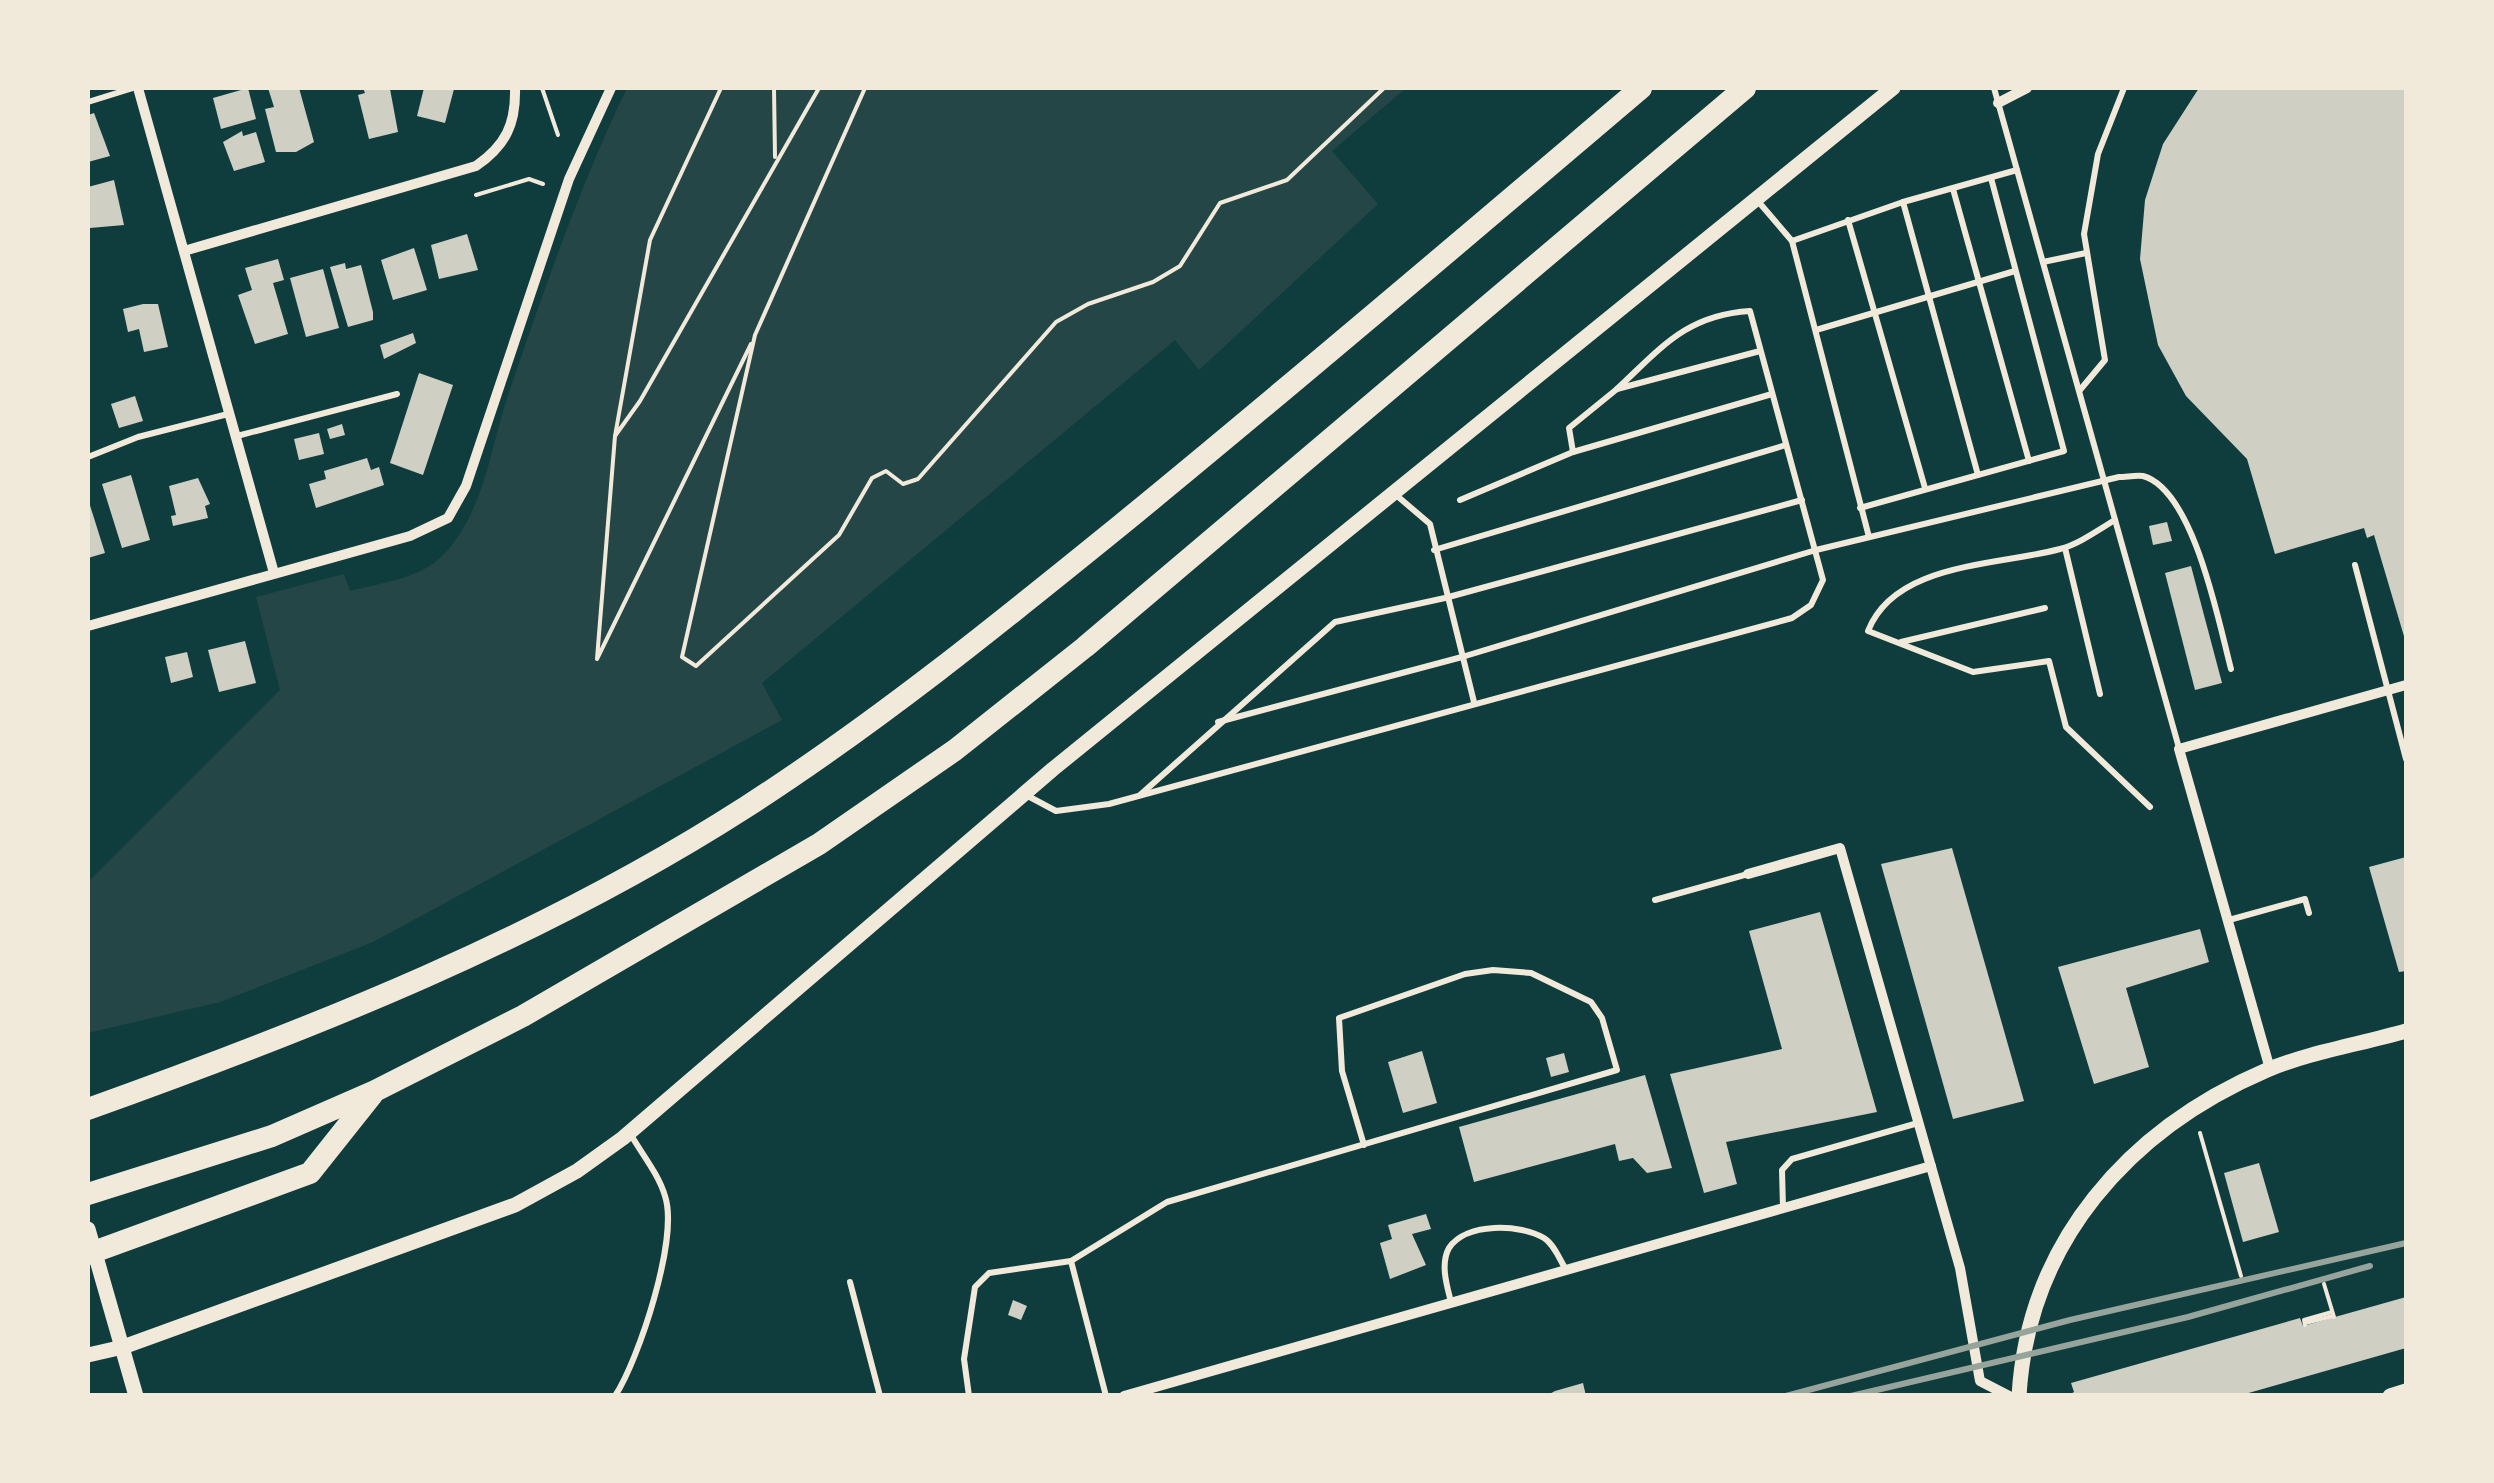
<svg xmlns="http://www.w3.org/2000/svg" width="2494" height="1483" font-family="'PT Sans',sans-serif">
	<rect width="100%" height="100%" fill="#0f3d3e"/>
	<!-- green -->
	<path fill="#244646" d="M 627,88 L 1406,88 L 1332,151 L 1378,204 L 1199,370 L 1175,340 L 762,683 L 782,720 L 373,942 L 220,1002 L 88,1033 L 88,882 L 280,690 L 256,597 L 344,574 L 350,591 C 379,583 420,579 442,556 C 484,514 490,449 508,395 C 544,291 579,187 627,88 Z"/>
	<!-- building -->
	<g fill="#cfcfc3">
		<path d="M 248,88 L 256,119 L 221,129 L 213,98 Z"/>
		<path d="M 268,88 L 299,88 L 314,142 L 296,152 L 276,152 L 265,109 L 274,107 Z"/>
		<path d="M 363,88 L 390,89 L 398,132 L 369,139 L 358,95 L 365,93 Z"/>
		<path d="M 424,88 L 454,89 L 445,123 L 417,116 Z"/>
		<path d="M 2199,88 L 2406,88 L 2406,643 L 2374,535 L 2367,538 L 2364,528 L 2275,554 L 2247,459 L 2186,396 L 2158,345 L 2140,259 L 2145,200 L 2163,144 Z"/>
		<path d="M 94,113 L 110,156 L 88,162 L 88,115 Z"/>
		<path d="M 242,131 L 243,136 L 256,132 L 265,162 L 234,171 L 223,142 Z"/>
		<path d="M 114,180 L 124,225 L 90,228 L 88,187 Z"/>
		<path d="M 467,234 L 478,270 L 439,279 L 431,245 Z"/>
		<path d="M 414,248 L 427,290 L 393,300 L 381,260 Z"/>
		<path d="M 278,259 L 284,280 L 273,283 L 288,334 L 255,344 L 238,295 L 252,290 L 245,268 Z"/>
		<path d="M 345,263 L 346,269 L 361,265 L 373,312 L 373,320 L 348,327 L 330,267 Z"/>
		<path d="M 323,269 L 339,328 L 306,337 L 290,278 Z"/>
		<path d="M 143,304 L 158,304 L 168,347 L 144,352 L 139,329 L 128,332 L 123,309 Z"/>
		<path d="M 413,333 L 416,343 L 384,359 L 380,345 Z"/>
		<path d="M 419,373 L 453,385 L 423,475 L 390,463 Z"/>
		<path d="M 135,396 L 143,421 L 119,428 L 111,404 Z"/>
		<path d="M 342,424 L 345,435 L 330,439 L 327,429 Z"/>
		<path d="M 319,433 L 324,454 L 299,460 L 294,439 Z"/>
		<path d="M 367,458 L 371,470 L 379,467 L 384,485 L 316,508 L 309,484 L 326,479 L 324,471 Z"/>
		<path d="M 131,475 L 150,540 L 122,548 L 102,484 Z"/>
		<path d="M 198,478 L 210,504 L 205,506 L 208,518 L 173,526 L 171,516 L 176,515 L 169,486 Z"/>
		<path d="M 88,499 L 105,553 L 88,558 Z"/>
		<path d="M 2167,522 L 2172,541 L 2153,545 L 2149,526 Z"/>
		<path d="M 2191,566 L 2222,683 L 2195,690 L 2165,573 Z"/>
		<path d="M 245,641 L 256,683 L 219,692 L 208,650 Z"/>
		<path d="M 187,652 L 193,677 L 171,683 L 165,657 Z"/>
		<path d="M 1952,848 L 2024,1101 L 1953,1119 L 1881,864 Z"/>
		<path d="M 2406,857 L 2406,971 L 2399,972 L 2369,867 Z"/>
		<path d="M 1820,912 L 1877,1112 L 1726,1142 L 1737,1184 L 1704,1193 L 1670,1074 L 1782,1049 L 1749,931 Z"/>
		<path d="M 2200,929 L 2209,962 L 2126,988 L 2149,1067 L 2094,1084 L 2058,967 Z"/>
		<path d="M 1422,1051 L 1437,1103 L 1403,1113 L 1388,1062 Z"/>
		<path d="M 1564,1053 L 1569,1072 L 1551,1077 L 1546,1058 Z"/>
		<path d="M 1645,1075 L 1672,1168 L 1647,1173 L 1633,1158 L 1619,1161 L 1615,1144 L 1474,1182 L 1459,1127 Z"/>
		<path d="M 2259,1163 L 2279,1232 L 2243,1242 L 2224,1173 Z"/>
		<path d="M 1426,1214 L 1431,1229 L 1412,1234 L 1426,1265 L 1390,1279 L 1380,1243 L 1392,1239 L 1388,1225 Z"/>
		<path d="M 2406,1297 L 2406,1348 L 2238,1396 L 2067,1396 L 2074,1392 L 2071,1383 L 2300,1318 L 2303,1326 Z"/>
		<path d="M 1013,1300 L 1027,1306 L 1021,1320 L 1008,1315 Z"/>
		<path d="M 1583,1383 L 1586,1396 L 1546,1396 L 1555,1391 Z"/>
	</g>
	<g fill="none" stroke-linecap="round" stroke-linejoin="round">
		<!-- path -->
		<g stroke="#f1e9da" stroke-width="4">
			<path d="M 542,88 L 558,135"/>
			<path d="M 721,88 L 650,240 L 615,436 L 640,401 L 819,88"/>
			<path d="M 774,88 L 775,157"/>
			<path d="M 865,88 L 755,335 L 682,657 L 696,666 L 839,535 L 872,478 L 886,471 L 903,484 L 918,479 L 1056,322 L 1088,304 L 1153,282 L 1180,266 L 1220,203 L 1287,180 L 1384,88"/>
			<path d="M 476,195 L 529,179 L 543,184"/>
			<path d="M 615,436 L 597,659 L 751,344"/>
			<path d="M 2200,1133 L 2241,1276"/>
			<path d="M 2324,1284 L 2334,1317"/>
			<path d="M 2305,1323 L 2333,1316"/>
			<path d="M 2305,1325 L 2304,1320 L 2332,1312"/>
		</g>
		<!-- service -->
		<g stroke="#f1e9da" stroke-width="6">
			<path d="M 1994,88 L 2179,748"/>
			<path d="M 88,102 L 133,88"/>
			<path d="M 1953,189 L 2029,461"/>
			<path d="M 1757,200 L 1792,241 L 1869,537"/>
			<path d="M 1903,202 L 1978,475"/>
			<path d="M 1848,220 L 1925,488"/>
			<path d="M 1792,241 L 1903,202 L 2017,170"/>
			<path d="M 2043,262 L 2086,253"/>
			<path d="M 1816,330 L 2015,271"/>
			<path d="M 2080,390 L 2105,360 L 2084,234 L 2098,154 L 2124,88"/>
			<path d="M 237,436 L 397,394"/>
			<path d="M 1573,452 L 1569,428 L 1617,389 L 1760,351"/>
			<path d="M 88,457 L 138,437 L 228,414"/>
			<path d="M 1396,495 L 1430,524 L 1474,702"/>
			<path d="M 1460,500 L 1573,452 L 1772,394"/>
			<path d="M 1860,508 L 2064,451 L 1991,178"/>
			<path d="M 2115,520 C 2098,530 2079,544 2060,549 C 1997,566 1895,562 1868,631 L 1973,672 L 2049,661 L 2066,727 L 2150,807"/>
			<path d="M 2065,548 L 2100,694"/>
			<path d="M 1434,550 L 1786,445"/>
			<path d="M 2355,565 L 2406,759"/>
			<path d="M 1901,642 L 2045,608"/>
			<path d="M 1218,722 L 1462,657 L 1816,550 L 2119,477 C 2126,477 2136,475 2143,476 C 2194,490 2219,624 2231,669"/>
			<path d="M 1026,795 L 1056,811 L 1109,804 L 1792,618 L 1811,605 L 1823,580 L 1750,311 C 1686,315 1661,348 1617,389"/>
			<path d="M 1140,795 L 1335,622 L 1445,598 L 1802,500"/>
			<path d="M 1655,900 L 1748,874"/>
			<path d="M 2229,920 L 2305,899 L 2309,913"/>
			<path d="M 1783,1208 L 1782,1170 L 1792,1159 L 1918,1123"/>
			<path d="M 1071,1261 L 1106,1396"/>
			<path d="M 850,1282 L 880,1396"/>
			<path d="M 1451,1302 C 1447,1286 1440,1264 1449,1248 C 1466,1222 1521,1224 1544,1238 C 1554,1244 1560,1260 1566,1270"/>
			<path d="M 615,1396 C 639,1359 679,1238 665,1196 C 659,1175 642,1154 631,1135"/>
			<path d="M 969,1396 L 964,1359 L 975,1287 L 989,1273 L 1071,1261 L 1167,1202 L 1617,1070 L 1602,1018 L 1591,1002 L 1531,973 L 1493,970 L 1465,974 L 1339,1018 L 1342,1071 L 1364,1145"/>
		</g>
		<!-- minor -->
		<g stroke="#f1e9da" stroke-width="10">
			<path d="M 138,88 L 274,573"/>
			<path d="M 1998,103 L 2027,88"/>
			<path d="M 184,251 L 476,166 C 506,145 516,124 515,88"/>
			<path d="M 88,626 L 410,536 L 448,518 L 466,486 L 569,179 L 611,88"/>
			<path d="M 1748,874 L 1840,848 L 1960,1268 L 1980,1381 L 2009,1396"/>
			<path d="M 2270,1069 L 2179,749 L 2406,685"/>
			<path d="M 1124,1396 L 1931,1166"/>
		</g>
		<!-- tertiary -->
		<g stroke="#f1e9da" stroke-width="15">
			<path d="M 88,1229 L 136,1396"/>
			<path d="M 88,1355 L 123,1347 L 515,1205 L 577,1171 L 623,1138 L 1053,769 L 1893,88"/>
			<path d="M 2019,1396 C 2028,1242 2129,1129 2267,1070 C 2310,1052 2361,1044 2406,1031"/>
			<path d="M 2390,1396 L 2406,1391"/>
		</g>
		<!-- motorway -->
		<g stroke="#f1e9da" stroke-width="22">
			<path d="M 88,1109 C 314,1028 542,938 746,807 C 878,722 1000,623 1122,524 C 1297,381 1469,234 1641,88"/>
			<path d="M 88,1194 L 272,1136 L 375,1091 L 523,1016 L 819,844 L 955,750 L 1085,647 L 1745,88"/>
			<path d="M 88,1254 L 310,1173 L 372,1095"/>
		</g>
		<!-- rail -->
		<g stroke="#97a49c" stroke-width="6">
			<path d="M 1786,1396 L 2070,1320 L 2406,1243"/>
			<path d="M 1851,1396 L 2188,1317 L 2370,1266"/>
		</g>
	</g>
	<!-- border -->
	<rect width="2494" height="1483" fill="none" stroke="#f1e9da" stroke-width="180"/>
</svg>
